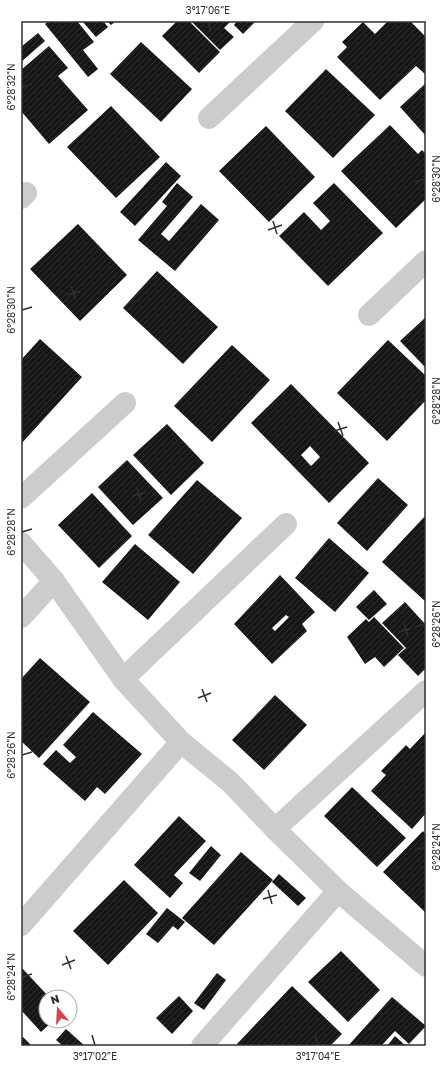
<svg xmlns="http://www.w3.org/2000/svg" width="447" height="1067" font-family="'Golos Text',sans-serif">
	<defs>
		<pattern id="building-hatch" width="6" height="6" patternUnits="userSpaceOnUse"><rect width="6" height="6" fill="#161616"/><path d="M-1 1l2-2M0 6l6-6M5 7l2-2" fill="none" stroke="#303030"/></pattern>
	</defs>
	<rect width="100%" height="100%" fill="#fff"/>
	<!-- building -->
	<g fill="url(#building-hatch)" fill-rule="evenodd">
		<path d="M 49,21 L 77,21 L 94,42 L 83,50 L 98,69 L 88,77 L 45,24 Z"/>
		<path d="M 82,21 L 103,21 L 108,27 L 96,37 Z"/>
		<path d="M 107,21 L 116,21 L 111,25 Z"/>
		<path d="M 177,21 L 189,21 L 220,52 L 199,73 L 162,36 Z"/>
		<path d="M 191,21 L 231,21 L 224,28 L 234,37 L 220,50 Z"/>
		<path d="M 237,21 L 256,21 L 243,34 L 234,25 Z"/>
		<path d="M 388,21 L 410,21 L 426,37 L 426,75 L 416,66 L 380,100 L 337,57 L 347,47 L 342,42 L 363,22 L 375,34 Z"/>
		<path d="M 38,33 L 45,41 L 21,62 L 21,47 Z"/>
		<path d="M 141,42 L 192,89 L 161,122 L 110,74 Z"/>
		<path d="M 49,46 L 68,68 L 58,76 L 88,110 L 49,144 L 21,111 L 21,70 Z"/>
		<path d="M 326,69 L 375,115 L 333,158 L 285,111 Z"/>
		<path d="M 426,83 L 426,136 L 400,107 Z"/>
		<path d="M 111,106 L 160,157 L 116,198 L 67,147 Z"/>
		<path d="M 390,125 L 418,154 L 422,150 L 426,154 L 426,199 L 396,228 L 341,171 Z"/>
		<path d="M 266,126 L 315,177 L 269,222 L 219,171 Z"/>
		<path d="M 166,162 L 181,176 L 135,226 L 120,212 Z"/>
		<path d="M 177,183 L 193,197 L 161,234 L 169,241 L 201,204 L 219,220 L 175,271 L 138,240 L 167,206 L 162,202 Z"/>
		<path d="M 334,183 L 383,233 L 328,286 L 279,236 L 304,212 L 321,230 L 330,221 L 313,203 Z"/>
		<path d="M 78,224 L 127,275 L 80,321 L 30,269 Z"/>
		<path d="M 157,271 L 218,327 L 183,364 L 123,308 Z"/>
		<path d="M 426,317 L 426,368 L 400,341 Z"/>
		<path d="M 40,339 L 82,377 L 21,444 L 21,360 Z"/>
		<path d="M 388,340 L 426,376 L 426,400 L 387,441 L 337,393 Z"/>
		<path d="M 232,345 L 270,380 L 212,442 L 174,406 Z"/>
		<path d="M 291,384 L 369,463 L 329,503 L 251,423 ZM 310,446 L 320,457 L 311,466 L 301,455 Z"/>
		<path d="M 167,424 L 204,463 L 171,495 L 133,455 Z"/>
		<path d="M 127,460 L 163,498 L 133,525 L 98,487 Z"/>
		<path d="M 378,478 L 408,505 L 367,551 L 337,523 Z"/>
		<path d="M 197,480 L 242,518 L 193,574 L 148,535 Z"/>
		<path d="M 92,493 L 132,536 L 99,568 L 58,525 Z"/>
		<path d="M 426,515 L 426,602 L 382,562 Z"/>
		<path d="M 329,538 L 369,573 L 335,612 L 295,578 Z"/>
		<path d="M 135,544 L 180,582 L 148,620 L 102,582 Z"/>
		<path d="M 280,575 L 315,612 L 302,624 L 307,631 L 272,664 L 234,624 ZM 286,615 L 289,617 L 275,631 L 272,628 Z"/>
		<path d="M 374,590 L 387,604 L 369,620 L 356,607 Z"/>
		<path d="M 405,602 L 426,625 L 426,668 L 418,676 L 398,655 L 406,648 L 382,623 Z"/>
		<path d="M 374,617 L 404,648 L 384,667 L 375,657 L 365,664 L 347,637 L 366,619 L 369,622 Z"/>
		<path d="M 40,658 L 90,702 L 39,758 L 21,741 L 21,679 Z"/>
		<path d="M 275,695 L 307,725 L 264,770 L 232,740 Z"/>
		<path d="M 93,712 L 142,754 L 105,794 L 97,787 L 85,801 L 43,764 L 56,750 L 70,763 L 76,757 L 63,745 Z"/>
		<path d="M 426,732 L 426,813 L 412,829 L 371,791 L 386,775 L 381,771 L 406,745 L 410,749 Z"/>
		<path d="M 352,787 L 406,838 L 377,867 L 324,816 Z"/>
		<path d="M 179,816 L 206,841 L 174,875 L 183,883 L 170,898 L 134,865 Z"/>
		<path d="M 423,831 L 426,835 L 426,913 L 383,872 Z"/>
		<path d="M 211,846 L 221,855 L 200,881 L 189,873 Z"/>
		<path d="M 241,852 L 273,880 L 214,945 L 182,918 Z"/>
		<path d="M 279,874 L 306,898 L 298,906 L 272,882 Z"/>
		<path d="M 124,880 L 158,913 L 108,965 L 73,931 Z"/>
		<path d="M 167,908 L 185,922 L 178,930 L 173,926 L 158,943 L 146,934 Z"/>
		<path d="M 341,951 L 380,990 L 348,1022 L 308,982 Z"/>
		<path d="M 21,967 L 49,997 L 46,997 L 46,1021 L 53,1021 L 41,1032 L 21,1010 Z"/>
		<path d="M 217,973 L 226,980 L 204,1010 L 194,1003 Z"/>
		<path d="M 292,986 L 342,1034 L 330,1046 L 239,1046 L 237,1044 Z"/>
		<path d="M 179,996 L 193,1011 L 172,1034 L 156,1018 Z"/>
		<path d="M 392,997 L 426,1026 L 409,1044 L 395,1031 L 381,1046 L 348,1046 Z"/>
		<path d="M 66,1029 L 85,1046 L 63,1046 L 56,1040 Z"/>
		<path d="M 395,1036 L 406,1046 L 387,1046 Z"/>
		<path d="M 23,1037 L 32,1046 L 21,1046 L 21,1038 Z"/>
	</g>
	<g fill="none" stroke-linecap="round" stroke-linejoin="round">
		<!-- minor -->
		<g stroke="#ccc" stroke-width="22">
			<path d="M 209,118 L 313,21"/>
			<path d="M 21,198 L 26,193"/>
			<path d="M 369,315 L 426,261"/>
			<path d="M 21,498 L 125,403"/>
			<path d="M 21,543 L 54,581 L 123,679 L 181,742 L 230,782 L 275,829 L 338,891 L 426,966"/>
			<path d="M 21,617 L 54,581"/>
			<path d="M 123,679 L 286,524"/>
			<path d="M 275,829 L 426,691"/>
			<path d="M 21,925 L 181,742"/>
			<path d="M 202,1046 L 338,891"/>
		</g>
	</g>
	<!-- ticks -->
	<path fill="none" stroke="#2f2f2f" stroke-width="1.5" d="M 208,22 L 211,32M 22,87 L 32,84M 415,182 L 425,179M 273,221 L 277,234M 268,230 L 282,225M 71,286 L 76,300M 67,295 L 80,291M 22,310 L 32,307M 415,404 L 425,401M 338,422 L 343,436M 334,431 L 347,427M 137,488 L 141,501M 132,496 L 146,492M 22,532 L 32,529M 404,624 L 408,637M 415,627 L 425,624M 399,632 L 412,628M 202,689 L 207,702M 198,698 L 211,693M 22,755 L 32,752M 415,850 L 425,847M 268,890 L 272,904M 263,899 L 277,895M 66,956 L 71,969M 62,965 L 75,960M 22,977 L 32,974M 92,1035 L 95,1045M 315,1035 L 318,1045"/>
	<!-- border -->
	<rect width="447" height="1067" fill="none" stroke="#ffffff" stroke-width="44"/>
	<!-- north arrow -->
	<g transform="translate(58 1009) rotate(342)"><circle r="19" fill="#ffffff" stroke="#acacac"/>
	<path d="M0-3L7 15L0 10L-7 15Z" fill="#d44351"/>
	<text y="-6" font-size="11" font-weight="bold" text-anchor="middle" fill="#2f2f2f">N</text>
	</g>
	<rect x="22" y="22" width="403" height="1023" fill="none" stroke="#2f2f2f" stroke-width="1.5"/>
	<g font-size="10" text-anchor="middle" fill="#2f2f2f">
		<text x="208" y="14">3°17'06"E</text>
		<text transform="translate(11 87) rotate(-90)" y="4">6°28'32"N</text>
		<text transform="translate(436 179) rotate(-90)" y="4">6°28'30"N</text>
		<text transform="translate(11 310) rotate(-90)" y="4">6°28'30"N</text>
		<text transform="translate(436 401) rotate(-90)" y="4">6°28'28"N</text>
		<text transform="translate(11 532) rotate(-90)" y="4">6°28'28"N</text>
		<text transform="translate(436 624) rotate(-90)" y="4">6°28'26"N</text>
		<text transform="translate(11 755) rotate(-90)" y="4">6°28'26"N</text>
		<text transform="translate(436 847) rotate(-90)" y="4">6°28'24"N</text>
		<text transform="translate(11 977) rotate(-90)" y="4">6°28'24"N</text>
		<text x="95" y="1060">3°17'02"E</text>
		<text x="318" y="1060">3°17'04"E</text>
	</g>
</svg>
